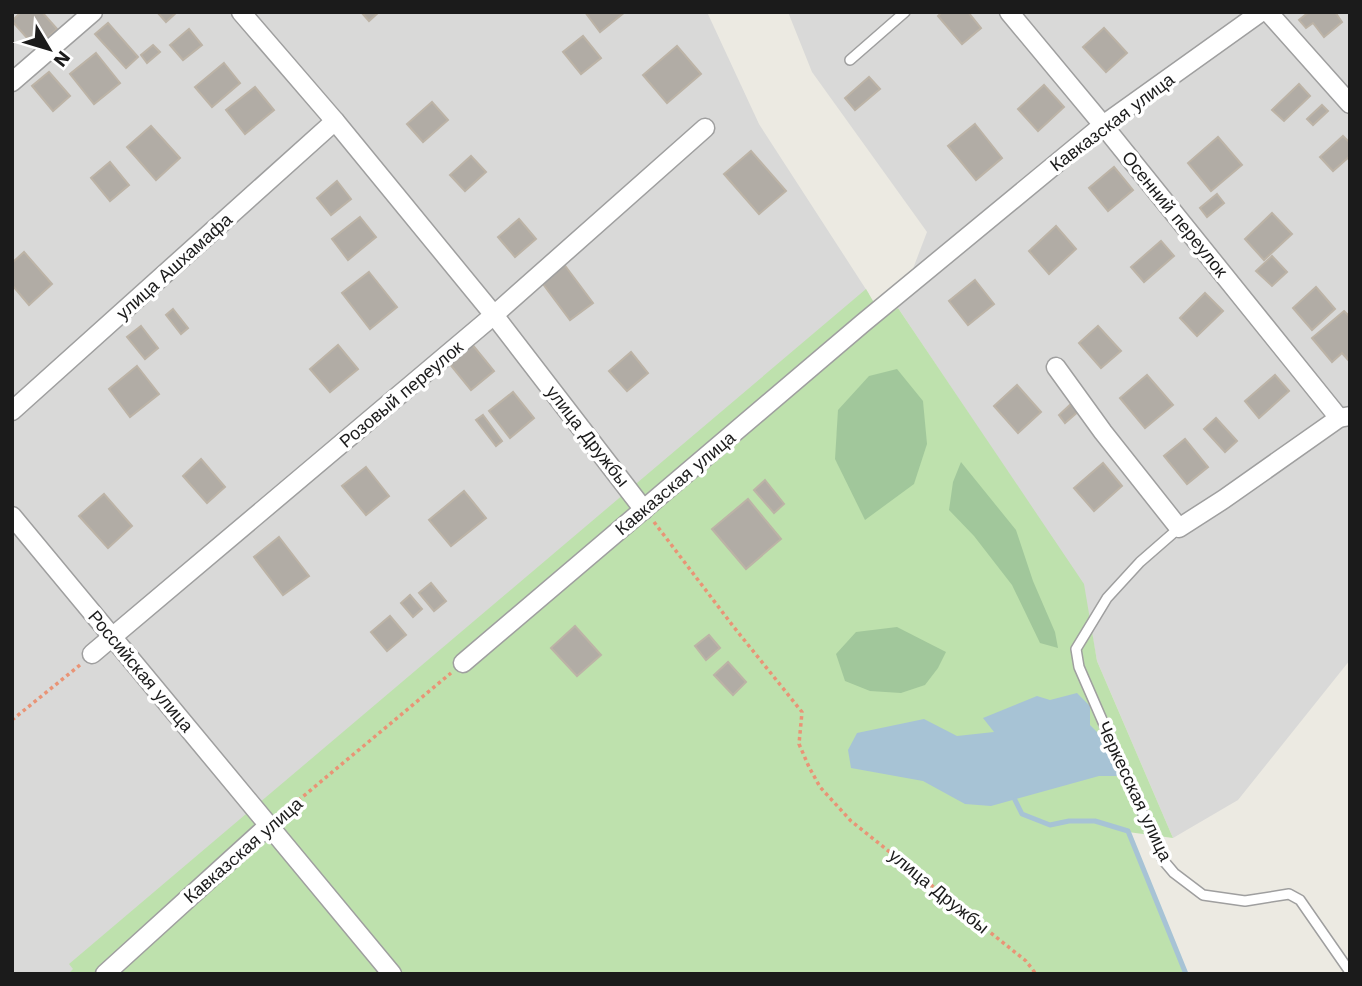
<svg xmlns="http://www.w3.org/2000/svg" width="1362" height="986" font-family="'Work Sans',sans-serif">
	<rect width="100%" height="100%" fill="#eceae2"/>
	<!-- residential -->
	<g fill="#d9d9d8">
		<path d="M 12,12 L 707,12 L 759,124 L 869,294 L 723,426 L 289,791 L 68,974 L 12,974 Z"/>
		<path d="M 788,12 L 1350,12 L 1350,660 L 1238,800 L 1173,838 L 1097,661 L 1083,584 L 898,308 L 927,232 L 812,72 Z"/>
	</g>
	<!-- grass -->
	<path fill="#bee1ad" d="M 866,289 L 883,318 L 898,308 L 1084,584 L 1097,661 L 1173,838 L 1128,832 L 1186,974 L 68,974 L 73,969 L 69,964 Z"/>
	<!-- forest -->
	<g fill="#a1c79b">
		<path d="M 897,369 L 923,401 L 927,444 L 914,484 L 865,520 L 835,459 L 838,410 L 869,376 Z"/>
		<path d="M 961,462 L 1016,530 L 1033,581 L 1055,632 L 1058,648 L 1040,643 L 1012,585 L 974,536 L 949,510 L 953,482 Z"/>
		<path d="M 897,627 L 946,652 L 938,668 L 925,685 L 901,693 L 870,691 L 845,681 L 836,654 L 856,632 Z"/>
	</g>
	<!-- water -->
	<path fill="#a7c3d5" d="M 1077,693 L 1090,706 L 1090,725 L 1106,741 L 1121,776 L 1099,776 L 991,806 L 965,804 L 923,781 L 851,768 L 848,750 L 857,733 L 924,719 L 957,736 L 994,732 L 983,718 L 1037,696 L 1050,700 Z"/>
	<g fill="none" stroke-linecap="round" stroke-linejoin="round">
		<!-- stream -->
		<path stroke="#a7c3d5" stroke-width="5" d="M 1015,800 L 1022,814 L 1050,825 L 1069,821 L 1095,821 L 1128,831 L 1186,974"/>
	</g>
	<!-- building -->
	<g fill="#b1aca5" stroke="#bcb3a6" stroke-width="2">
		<path d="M 21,12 L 42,12 L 57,29 L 36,48 L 12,21 Z"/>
		<path d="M 157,12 L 177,12 L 166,22 Z"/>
		<path d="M 361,12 L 379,12 L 369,21 Z"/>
		<path d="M 585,12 L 625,12 L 600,32 Z"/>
		<path d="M 942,12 L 968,12 L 981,28 L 962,44 L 938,16 Z"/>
		<path d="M 1309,12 L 1335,12 L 1342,22 L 1324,37 L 1313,23 L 1306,28 L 1299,20 Z"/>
		<path d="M 108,23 L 138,57 L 126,68 L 95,34 Z"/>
		<path d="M 1104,28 L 1127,53 L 1106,72 L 1083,47 Z"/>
		<path d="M 189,29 L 202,45 L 183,60 L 170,45 Z"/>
		<path d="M 583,36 L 601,58 L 581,74 L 563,52 Z"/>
		<path d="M 153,45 L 160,52 L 147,63 L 141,55 Z"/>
		<path d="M 677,46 L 701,74 L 667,103 L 643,75 Z"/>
		<path d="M 96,53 L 120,83 L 94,104 L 70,74 Z"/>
		<path d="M 224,63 L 240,83 L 212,107 L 195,87 Z"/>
		<path d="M 49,72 L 70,96 L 53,111 L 32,86 Z"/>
		<path d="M 869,77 L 880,89 L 855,110 L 845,98 Z"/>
		<path d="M 1299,84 L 1310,96 L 1284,121 L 1272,110 Z"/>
		<path d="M 1044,85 L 1064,107 L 1038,131 L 1018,109 Z"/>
		<path d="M 255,87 L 274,110 L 245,134 L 226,110 Z"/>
		<path d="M 432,102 L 448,120 L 423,142 L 407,124 Z"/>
		<path d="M 1322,105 L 1328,111 L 1313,125 L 1307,119 Z"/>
		<path d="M 975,124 L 1002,158 L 976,180 L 948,146 Z"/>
		<path d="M 151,126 L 180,158 L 156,180 L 127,147 Z"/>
		<path d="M 1343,136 L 1350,143 L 1350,156 L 1333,171 L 1320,157 Z"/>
		<path d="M 1218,137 L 1242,165 L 1211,191 L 1188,163 Z"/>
		<path d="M 751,151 L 786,191 L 759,214 L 724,174 Z"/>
		<path d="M 471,156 L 486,172 L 465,191 L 450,175 Z"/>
		<path d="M 110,162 L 129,185 L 110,201 L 91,178 Z"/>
		<path d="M 1114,167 L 1133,190 L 1108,211 L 1089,188 Z"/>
		<path d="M 337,181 L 351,199 L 331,215 L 317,198 Z"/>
		<path d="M 1217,194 L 1224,203 L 1207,217 L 1200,208 Z"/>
		<path d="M 1272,213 L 1292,234 L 1264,260 L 1245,239 Z"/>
		<path d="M 360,217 L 376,237 L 348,260 L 332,239 Z"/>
		<path d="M 519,219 L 536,239 L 515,257 L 498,237 Z"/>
		<path d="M 1056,226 L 1076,249 L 1049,274 L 1029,251 Z"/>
		<path d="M 1161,241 L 1174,256 L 1144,282 L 1131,267 Z"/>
		<path d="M 24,252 L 52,284 L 29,305 L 12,285 L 12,263 Z"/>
		<path d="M 1272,256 L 1287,272 L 1272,286 L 1256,271 Z"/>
		<path d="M 563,263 L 593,303 L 570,320 L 540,280 Z"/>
		<path d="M 369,272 L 397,307 L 370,329 L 342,293 Z"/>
		<path d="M 975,280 L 994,304 L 968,325 L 949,301 Z"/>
		<path d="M 1316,287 L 1335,309 L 1312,330 L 1293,308 Z"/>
		<path d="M 1205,293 L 1223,311 L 1197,336 L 1180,318 Z"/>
		<path d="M 173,309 L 188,328 L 181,334 L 166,315 Z"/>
		<path d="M 1344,311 L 1350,317 L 1350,362 L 1342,353 L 1332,362 L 1312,338 Z"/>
		<path d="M 141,326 L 158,348 L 145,359 L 127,337 Z"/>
		<path d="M 1098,326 L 1121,351 L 1101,368 L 1079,343 Z"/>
		<path d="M 471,343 L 494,371 L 471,390 L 448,362 Z"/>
		<path d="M 338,345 L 358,369 L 330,392 L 310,369 Z"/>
		<path d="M 631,352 L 648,373 L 627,391 L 609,371 Z"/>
		<path d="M 137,366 L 159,394 L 130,417 L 109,389 Z"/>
		<path d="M 1147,375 L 1173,405 L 1145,428 L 1120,398 Z"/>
		<path d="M 1275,375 L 1289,391 L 1259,418 L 1245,401 Z"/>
		<path d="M 1017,385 L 1041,412 L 1018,433 L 994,406 Z"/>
		<path d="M 513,392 L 534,418 L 510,438 L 489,411 Z"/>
		<path d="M 1072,403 L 1079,411 L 1065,423 L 1059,415 Z"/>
		<path d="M 483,415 L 502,441 L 496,446 L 476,420 Z"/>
		<path d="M 1216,418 L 1237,441 L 1225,452 L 1204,429 Z"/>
		<path d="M 1185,439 L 1208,467 L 1187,484 L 1164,456 Z"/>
		<path d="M 201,459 L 225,487 L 207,503 L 183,476 Z"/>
		<path d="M 1103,463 L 1122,486 L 1094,511 L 1074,488 Z"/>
		<path d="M 366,467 L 389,496 L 366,515 L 342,486 Z"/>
		<path d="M 765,480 L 784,504 L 774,513 L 754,490 Z"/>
		<path d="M 464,491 L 486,518 L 451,546 L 429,520 Z"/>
		<path d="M 104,494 L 132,526 L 108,548 L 79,516 Z"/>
		<path d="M 748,499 L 781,539 L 746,569 L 712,529 Z"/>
		<path d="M 279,537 L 309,576 L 283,595 L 254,557 Z"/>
		<path d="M 431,583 L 446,601 L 434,611 L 419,593 Z"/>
		<path d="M 410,595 L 422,609 L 413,617 L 401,603 Z"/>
		<path d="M 390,616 L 406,635 L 387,651 L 371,632 Z"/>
		<path d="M 575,626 L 601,655 L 577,676 L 551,648 Z"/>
		<path d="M 709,635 L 720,648 L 706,660 L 695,646 Z"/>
		<path d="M 728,662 L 746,682 L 733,695 L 714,675 Z"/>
	</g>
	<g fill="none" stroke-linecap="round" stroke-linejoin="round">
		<!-- service casing -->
		<g stroke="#9f9f9f" stroke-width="12">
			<g id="service">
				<path d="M 850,60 L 905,12"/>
				<path d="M 1179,528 L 1140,562 L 1107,598 L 1076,649 L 1079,667 L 1163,860 L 1174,873 L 1203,895 L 1245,901 L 1289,894 L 1300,900 L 1350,972"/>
			</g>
		</g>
		<!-- minor casing -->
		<g stroke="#9f9f9f" stroke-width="21">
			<g id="minor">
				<path d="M 241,12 L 335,121 L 494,315 L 644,510"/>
				<path d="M 1009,12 L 1103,125 L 1339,418"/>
				<path d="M 1268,12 L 1350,104"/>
				<path d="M 12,82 L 93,12"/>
				<path d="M 1056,367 L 1103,432 L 1179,528 L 1224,499 L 1339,418 L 1350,416"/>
				<path d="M 12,411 L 335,121"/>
				<path d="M 12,516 L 392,974"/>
				<path d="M 92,654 L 494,315 L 705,128"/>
				<path d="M 463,663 L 863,323 L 1103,125 L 1261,12"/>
				<path d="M 105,974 L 269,825"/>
			</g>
		</g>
		<!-- path -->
		<g stroke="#e99476" stroke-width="3.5" stroke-dasharray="3.5 3.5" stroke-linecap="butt">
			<path d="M 654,522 L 733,626 L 802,712 L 799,744 L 809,767 L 820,787 L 851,821 L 1026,961 L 1036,974"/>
			<path d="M 12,720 L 80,665"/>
			<path d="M 282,814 L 451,673"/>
		</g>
		<!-- service -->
		<use href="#service" stroke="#fff" stroke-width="9"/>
		<!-- minor -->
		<use href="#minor" stroke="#fff" stroke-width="18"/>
	</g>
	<g text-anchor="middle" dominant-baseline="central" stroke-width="7" stroke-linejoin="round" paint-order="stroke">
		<!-- street labels -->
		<g font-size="18" fill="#1b1b1b" stroke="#fff">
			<text transform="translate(1112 122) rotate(-37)">Кавказcкая улица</text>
			<text transform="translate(1175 214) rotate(51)">Осенний переулок</text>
			<text transform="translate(174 266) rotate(-42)">улица Ашхамафа</text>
			<text transform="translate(401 394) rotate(-40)">Розовый переулок</text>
			<text transform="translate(588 436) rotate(52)">улица Дружбы</text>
			<text transform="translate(675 483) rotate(-40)">Кавказcкая улица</text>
			<text transform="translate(141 671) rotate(50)">Российская улица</text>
			<text transform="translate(1135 791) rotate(65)">Черкесская улица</text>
			<text transform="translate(243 850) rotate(-41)">Кавказcкая улица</text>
			<text transform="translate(939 891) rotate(39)">улица Дружбы</text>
		</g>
	</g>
	<!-- border -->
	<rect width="1362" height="986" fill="none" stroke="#1b1b1b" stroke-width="28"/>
	<!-- north arrow -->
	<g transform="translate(49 49) rotate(128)" stroke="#ffffff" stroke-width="5" paint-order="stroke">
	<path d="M0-5L12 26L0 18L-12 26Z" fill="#1b1b1b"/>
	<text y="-10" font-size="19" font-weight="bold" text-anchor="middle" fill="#1b1b1b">N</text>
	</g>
</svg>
